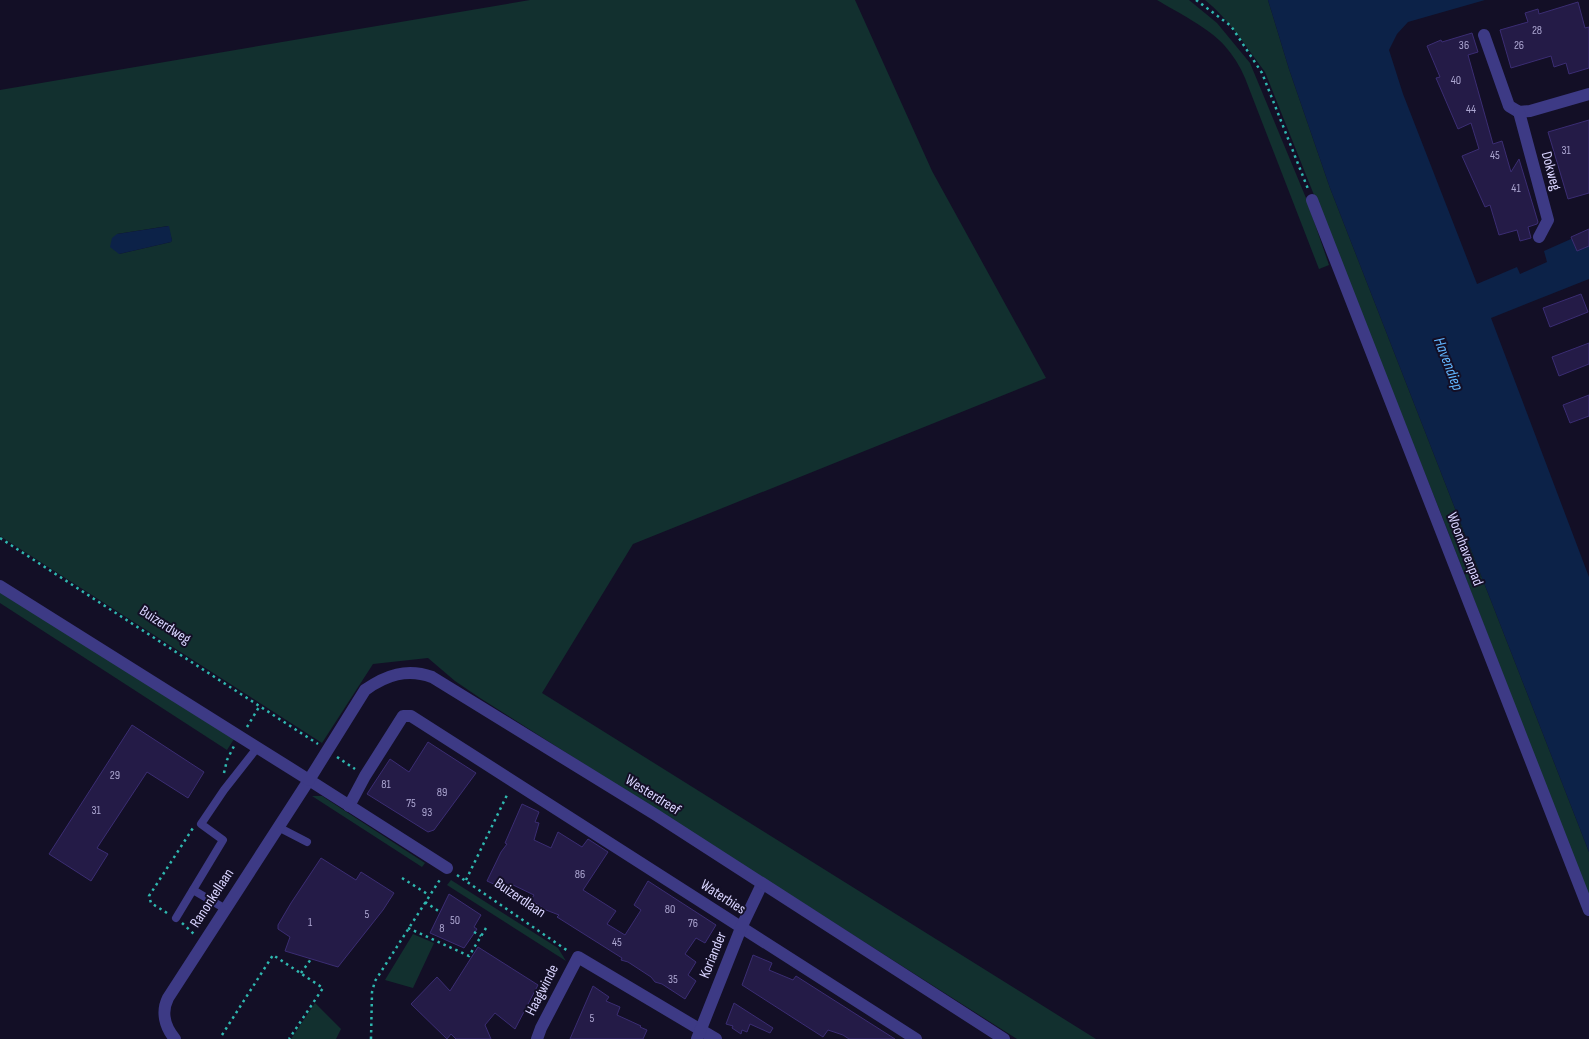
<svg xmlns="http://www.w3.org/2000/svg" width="1589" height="1039" font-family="'Sofia Sans Condensed',sans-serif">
	<rect width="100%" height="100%" fill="#130f26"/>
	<!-- green -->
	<g fill="#12302f" fill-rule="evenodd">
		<path d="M 530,0 L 855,0 L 932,171 L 1046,378 L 633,544 L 542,693 L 1096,1039 L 1017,1039 L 480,698 L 455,681 L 428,658 L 373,664 L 322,743 L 0,536 L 0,90 ZM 168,226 L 172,240 L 171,242 L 119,254 L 117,234 Z"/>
		<path d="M 1157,0 L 1189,0 L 1217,23 L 1250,63 L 1306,198 L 1329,265 L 1319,269 L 1245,78 C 1240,66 1233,55 1224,45 C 1209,28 1177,12 1157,0 Z"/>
		<path d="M 1205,0 L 1268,0 L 1289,69 L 1330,188 L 1589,852 L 1589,898 L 1443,519 L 1265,72 C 1246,47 1230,20 1205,0 Z"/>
		<path d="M 0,588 L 234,739 L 227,750 L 0,603 Z"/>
		<path d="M 312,796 L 322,796 L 425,863 L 422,867 Z"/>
		<path d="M 451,880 L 558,948 L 566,961 L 447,885 Z"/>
		<path d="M 413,934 L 434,943 L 413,988 L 385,980 Z"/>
		<path d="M 315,1003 L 341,1029 L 336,1039 L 291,1039 Z"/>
	</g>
	<!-- water -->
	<g fill="#0c2248">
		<path d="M 1268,0 L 1485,0 L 1408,22 L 1397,34 L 1389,50 L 1403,94 L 1477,284 L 1517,267 L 1520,274 L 1547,262 L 1544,251 L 1589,231 L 1589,279 L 1491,318 L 1589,577 L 1589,852 L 1330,188 L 1289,69 Z"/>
		<path d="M 169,226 L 172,240 L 171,242 L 119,254 L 110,247 L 112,238 L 117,234 Z"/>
	</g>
	<!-- building -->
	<g fill="#241b47" stroke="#3b2d73">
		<path d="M 1578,2 L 1585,28 L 1589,27 L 1589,68 L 1569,74 L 1566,63 L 1554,67 L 1551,56 L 1511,68 L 1500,30 L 1528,22 L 1525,13 L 1538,9 L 1539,14 Z"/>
		<path d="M 1472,33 L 1478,52 L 1468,55 L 1493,144 L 1502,141 L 1511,172 L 1519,159 L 1538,222 L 1537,224 L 1528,227 L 1531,238 L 1520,241 L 1517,230 L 1499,235 L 1490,205 L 1485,207 L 1462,156 L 1479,149 L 1471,123 L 1458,129 L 1436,78 L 1440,77 L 1427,46 L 1441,40 L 1442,42 Z"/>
		<path d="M 1589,120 L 1589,193 L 1568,199 L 1548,132 Z"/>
		<path d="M 1589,229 L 1589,246 L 1577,251 L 1571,237 Z"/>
		<path d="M 1581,294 L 1588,312 L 1550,327 L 1543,308 Z"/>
		<path d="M 1589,343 L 1589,364 L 1559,376 L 1552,357 Z"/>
		<path d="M 1589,395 L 1589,416 L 1570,423 L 1563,405 Z"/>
		<path d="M 132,725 L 204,772 L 188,798 L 147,772 L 97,848 L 108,854 L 91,881 L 49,854 Z"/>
		<path d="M 428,742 L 476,773 L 434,830 L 428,832 L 367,794 L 390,759 L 409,772 Z"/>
		<path d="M 522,804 L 539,812 L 535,822 L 539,823 L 534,840 L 551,848 L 558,832 L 582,847 L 588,839 L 608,852 L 583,890 L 616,911 L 607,924 L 625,935 L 641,910 L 634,905 L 648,881 L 716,925 L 705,943 L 696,938 L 685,954 L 696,962 L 688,975 L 696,981 L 685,999 L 662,984 L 655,982 L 651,977 L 628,962 L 621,960 L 622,958 L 557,917 L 559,915 L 546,910 L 531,900 L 534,895 L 511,884 L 509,891 L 487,881 L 501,852 L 507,844 L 505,843 Z"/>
		<path d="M 321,858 L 356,880 L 361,872 L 394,893 L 383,910 L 338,967 L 285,951 L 290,937 L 278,929 L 278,925 L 291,903 Z"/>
		<path d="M 449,894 L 481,915 L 474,927 L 477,929 L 464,948 L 430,933 Z"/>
		<path d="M 478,947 L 538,985 L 515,1029 L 495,1013 L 485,1025 L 491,1039 L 456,1039 L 451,1034 L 447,1039 L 411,1004 L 437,977 L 450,991 Z"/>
		<path d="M 753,955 L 772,963 L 769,970 L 793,980 L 796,976 L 895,1039 L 849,1039 L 843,1035 L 828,1030 L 823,1037 L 742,985 Z"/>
		<path d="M 593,986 L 609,997 L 606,1001 L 620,1007 L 617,1015 L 641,1026 L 640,1027 L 647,1030 L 643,1039 L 570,1039 Z"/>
		<path d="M 734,1003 L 773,1028 L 770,1033 L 750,1024 L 747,1032 L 742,1030 L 741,1034 L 732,1028 L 733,1026 L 726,1024 Z"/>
	</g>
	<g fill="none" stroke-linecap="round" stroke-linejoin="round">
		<!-- path -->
		<g stroke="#2fb8b0" stroke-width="2.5" stroke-dasharray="2.5 4" stroke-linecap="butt">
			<path d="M 1196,0 L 1231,26 L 1262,73 L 1308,189"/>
			<path d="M 0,538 L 318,744"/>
			<path d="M 247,727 L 259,707"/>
			<path d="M 337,757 L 355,769"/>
			<path d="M 224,773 L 227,760 L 234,746"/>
			<path d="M 457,875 L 568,951"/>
			<path d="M 402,878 L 429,895"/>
			<path d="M 466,880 L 508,793"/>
			<path d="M 425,902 L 440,912"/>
			<path d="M 167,913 L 151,903 L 149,896 L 193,828"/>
			<path d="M 182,923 L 195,935"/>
			<path d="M 408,928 L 469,956 L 486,928"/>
			<path d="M 474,932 L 481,936"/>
			<path d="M 301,973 L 311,959"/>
			<path d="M 222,1035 L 273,955 L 323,988 L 289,1039"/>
			<path d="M 371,1039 L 372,992 L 375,981 L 441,878"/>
		</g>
		<!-- service -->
		<g stroke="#3d3a85" stroke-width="8">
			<path d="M 278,827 L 307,842"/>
			<path d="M 193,890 L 224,908"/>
			<path d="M 176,918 L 223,840 L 201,824 L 224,790 L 257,748"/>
		</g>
		<!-- minor -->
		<g stroke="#3d3a85" stroke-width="12">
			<path d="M 1484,35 L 1509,106 L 1519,112 L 1530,111 L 1589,94"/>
			<path d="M 1519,112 L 1548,220 L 1539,237"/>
			<path d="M 1312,200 L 1589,910"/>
			<path d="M 349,806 L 365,776 L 403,716 L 411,716 L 916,1039"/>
			<path d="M 175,1039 C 165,1027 161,1012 168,998 L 309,780 L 447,868"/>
			<path d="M 537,1039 L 541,1028 L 578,957 L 716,1039"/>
			<path d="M 697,1039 L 741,928 L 762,884"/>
		</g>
		<!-- tertiary -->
		<path stroke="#3d3a85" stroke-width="12" d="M 0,586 L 309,780 L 365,690 C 386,675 407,668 432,677 L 656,815 L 1004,1039"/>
	</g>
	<g text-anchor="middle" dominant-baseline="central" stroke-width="4" stroke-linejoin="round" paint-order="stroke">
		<!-- number labels -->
		<g font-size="12" fill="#aca6d1">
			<text x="1537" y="30">28</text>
			<text x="1464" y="45">36</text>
			<text x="1519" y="45">26</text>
			<text x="1456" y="80">40</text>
			<text x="1471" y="109">44</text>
			<text x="1566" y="150">31</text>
			<text x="1495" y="155">45</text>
			<text x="1516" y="188">41</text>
			<text x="115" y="775">29</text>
			<text x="386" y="784">81</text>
			<text x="442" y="792">89</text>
			<text x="411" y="803">75</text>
			<text x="96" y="810">31</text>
			<text x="427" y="812">93</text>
			<text x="580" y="874">86</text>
			<text x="670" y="909">80</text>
			<text x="367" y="914">5</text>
			<text x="455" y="920">50</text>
			<text x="310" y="922">1</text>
			<text x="693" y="923">76</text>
			<text x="442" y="928">8</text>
			<text x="617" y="942">45</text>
			<text x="673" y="979">35</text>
			<text x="592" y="1018">5</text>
		</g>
		<!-- street labels -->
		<g font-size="15" fill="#d9d4ff" stroke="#130f26">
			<text transform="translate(1551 171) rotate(75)">Dokweg</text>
			<text transform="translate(1465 549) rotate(69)">Woonhavenpad</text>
			<text transform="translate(165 625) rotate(33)">Buizerdweg</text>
			<text transform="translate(653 795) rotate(32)">Westerdreef</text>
			<text transform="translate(723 897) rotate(33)">Waterbies</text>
			<text transform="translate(212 898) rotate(-57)">Ranonkellaan</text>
			<text transform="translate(520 898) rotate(34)">Buizerdlaan</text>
			<text transform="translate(713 955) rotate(-68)">Koriander</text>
			<text transform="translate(542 990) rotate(-63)">Haagwinde</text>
		</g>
		<!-- water labels -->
		<g font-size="16" font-style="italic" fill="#62b6ff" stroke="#130f26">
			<text transform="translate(1448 364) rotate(69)">Havendiep</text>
		</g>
	</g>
</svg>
